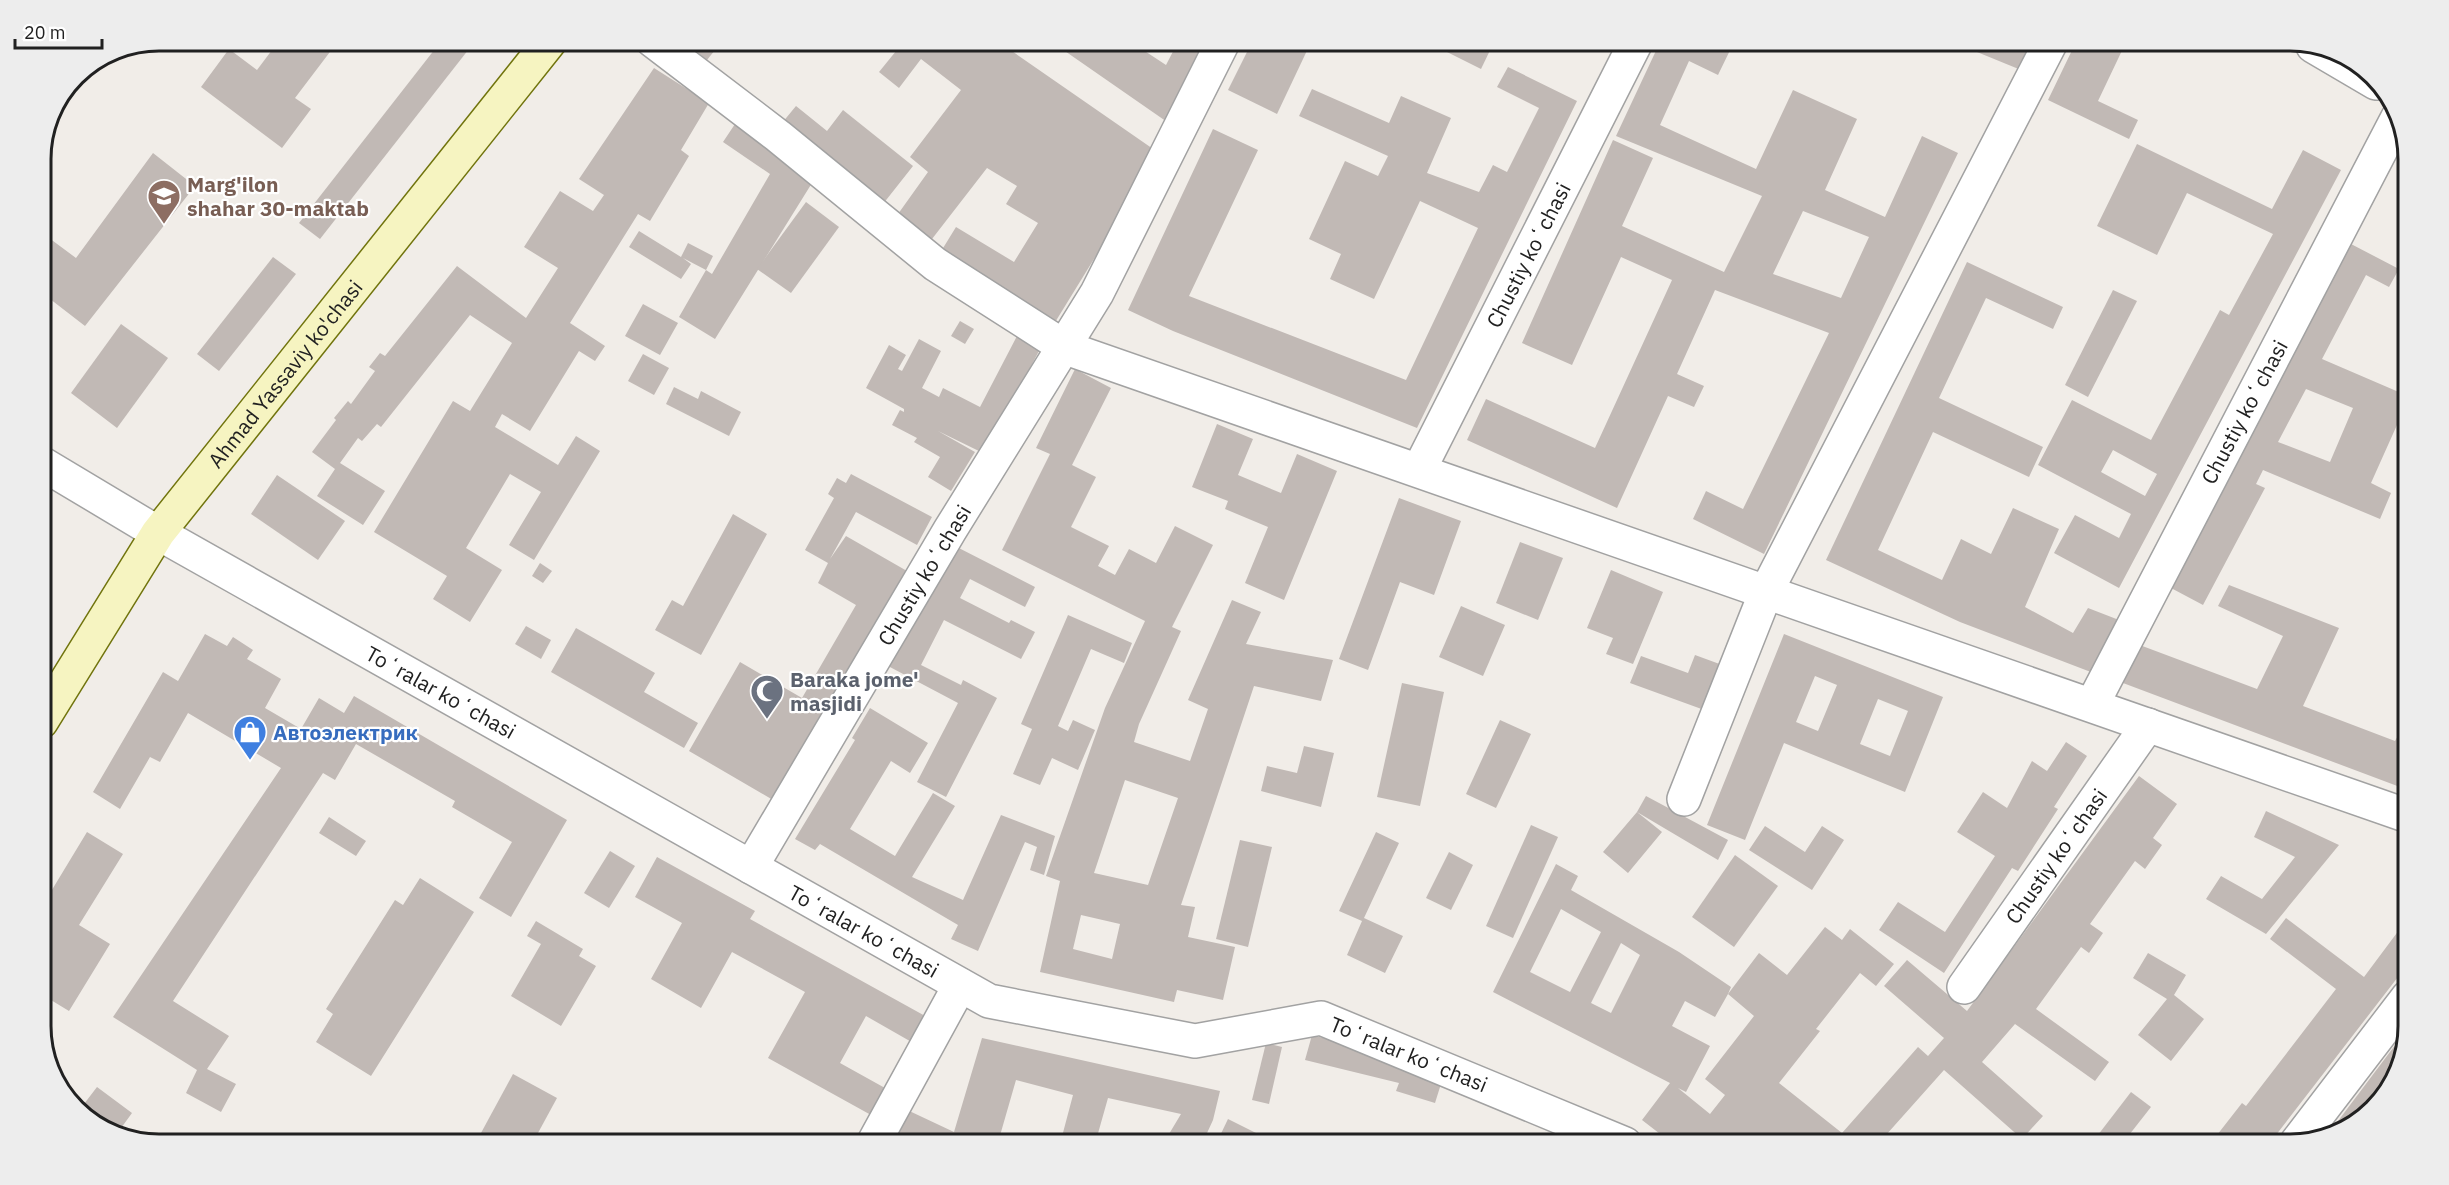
<svg xmlns="http://www.w3.org/2000/svg" width="2449" height="1185" font-family="'IBM Plex Sans',sans-serif">
	<rect width="100%" height="100%" fill="#f1ede8"/>
	<!-- building -->
	<g fill="#c1b9b5" fill-rule="evenodd">
		<path d="M 267,40 L 339,40 L 295,98 L 311,109 L 282,148 L 201,87 L 229,49 L 257,70 L 275,46 Z"/>
		<path d="M 442,40 L 476,40 L 320,239 L 299,223 Z"/>
		<path d="M 682,40 L 723,40 L 707,60 Z"/>
		<path d="M 905,40 L 996,40 L 1156,151 L 1105,241 L 1054,324 L 940,253 L 956,227 L 1014,262 L 1038,223 L 1006,204 L 1017,186 L 987,168 L 932,239 L 898,214 L 928,172 L 910,157 L 961,90 L 921,59 L 899,88 L 879,72 Z"/>
		<path d="M 1049,40 L 1128,40 L 1166,65 L 1179,40 L 1213,40 L 1170,124 Z"/>
		<path d="M 1253,40 L 1312,40 L 1277,114 L 1228,90 Z"/>
		<path d="M 1445,40 L 1495,40 L 1481,69 L 1441,49 Z"/>
		<path d="M 1661,40 L 1735,40 L 1718,75 L 1689,61 L 1660,125 L 1756,169 L 1793,90 L 1857,119 L 1825,190 L 1885,217 L 1922,136 L 1958,153 L 1764,554 L 1693,519 L 1706,491 L 1743,509 L 1829,333 L 1715,290 L 1677,374 L 1704,386 L 1694,407 L 1668,396 L 1617,508 L 1467,440 L 1486,399 L 1595,448 L 1672,280 L 1621,257 L 1572,365 L 1522,343 L 1613,140 L 1653,158 L 1622,226 L 1724,272 L 1762,196 L 1616,136 ZM 1803,211 L 1869,237 L 1841,298 L 1773,274 Z"/>
		<path d="M 1956,40 L 2034,40 L 2021,70 L 1955,43 Z"/>
		<path d="M 2077,40 L 2127,40 L 2098,101 L 2138,120 L 2129,139 L 2048,100 Z"/>
		<path d="M 1508,67 L 1577,101 L 1417,428 L 1173,331 L 1128,310 L 1213,129 L 1258,150 L 1189,296 L 1406,380 L 1478,228 L 1420,201 L 1374,299 L 1330,279 L 1341,254 L 1309,239 L 1345,161 L 1378,176 L 1388,156 L 1299,116 L 1312,89 L 1389,123 L 1401,96 L 1451,118 L 1427,173 L 1479,192 L 1493,165 L 1507,172 L 1539,108 L 1497,87 Z"/>
		<path d="M 654,68 L 709,103 L 681,150 L 689,156 L 650,221 L 638,214 L 570,323 L 605,346 L 595,361 L 579,351 L 530,431 L 502,414 L 495,427 L 558,465 L 576,436 L 600,451 L 534,560 L 509,545 L 541,492 L 510,474 L 466,548 L 502,570 L 470,622 L 433,599 L 447,576 L 374,532 L 453,401 L 470,411 L 512,343 L 470,315 L 381,427 L 377,424 L 362,441 L 358,438 L 340,463 L 385,491 L 363,525 L 317,496 L 335,469 L 312,452 L 336,420 L 334,418 L 348,401 L 351,404 L 375,371 L 369,367 L 380,353 L 385,356 L 457,266 L 526,318 L 558,268 L 524,247 L 560,191 L 593,211 L 604,195 L 579,179 Z"/>
		<path d="M 796,106 L 827,131 L 843,110 L 913,166 L 883,204 L 782,123 Z"/>
		<path d="M 737,121 L 817,175 L 715,339 L 679,317 L 706,270 L 712,274 L 770,174 L 723,142 Z"/>
		<path d="M 2137,144 L 2272,209 L 2303,150 L 2341,170 L 2119,588 L 2054,553 L 2075,515 L 2119,538 L 2131,514 L 2038,465 L 2072,400 L 2151,440 L 2220,310 L 2229,315 L 2273,234 L 2187,193 L 2157,255 L 2097,226 ZM 2113,450 L 2157,474 L 2145,496 L 2101,472 Z"/>
		<path d="M 153,153 L 195,186 L 85,326 L 41,292 L 41,232 L 76,258 Z"/>
		<path d="M 806,202 L 839,227 L 791,293 L 757,269 Z"/>
		<path d="M 639,231 L 681,257 L 688,243 L 713,256 L 706,270 L 683,258 L 691,264 L 681,279 L 629,247 Z"/>
		<path d="M 2351,244 L 2399,269 L 2389,287 L 2366,275 L 2322,359 L 2408,396 L 2408,419 L 2401,416 L 2371,483 L 2391,493 L 2380,519 L 2263,470 L 2256,484 L 2265,488 L 2203,605 L 2171,588 ZM 2306,389 L 2353,408 L 2330,462 L 2278,442 Z"/>
		<path d="M 273,257 L 296,274 L 219,371 L 197,354 Z"/>
		<path d="M 1967,262 L 2063,307 L 2053,329 L 1986,298 L 1939,398 L 2043,447 L 2029,477 L 1933,432 L 1878,550 L 1942,580 L 1961,539 L 1991,554 L 2013,508 L 2059,529 L 2025,607 L 2073,633 L 2088,608 L 2119,620 L 2096,674 L 1960,622 L 1826,560 Z"/>
		<path d="M 2113,290 L 2137,301 L 2088,397 L 2065,385 Z"/>
		<path d="M 643,304 L 678,323 L 660,355 L 625,336 Z"/>
		<path d="M 960,321 L 974,329 L 965,344 L 951,336 Z"/>
		<path d="M 121,324 L 168,358 L 117,428 L 71,393 Z"/>
		<path d="M 1017,336 L 1040,349 L 985,454 L 938,431 L 975,452 L 951,491 L 928,477 L 940,457 L 914,442 L 917,438 L 892,425 L 900,410 L 904,412 L 904,409 L 866,388 L 889,345 L 906,355 L 898,369 L 902,371 L 919,339 L 941,351 L 922,388 L 939,397 L 943,388 L 980,407 Z"/>
		<path d="M 643,354 L 669,368 L 654,395 L 628,381 Z"/>
		<path d="M 1075,369 L 1111,388 L 1072,465 L 1096,477 L 1071,527 L 1109,546 L 1098,566 L 1115,575 L 1129,549 L 1156,563 L 1175,526 L 1213,545 L 1172,627 L 1181,631 L 1139,724 L 1134,742 L 1190,761 L 1208,709 L 1188,700 L 1232,600 L 1261,612 L 1246,644 L 1333,660 L 1321,701 L 1254,686 L 1181,905 L 1195,907 L 1188,937 L 1235,947 L 1223,1000 L 1177,990 L 1174,1002 L 1040,972 L 1060,881 L 1046,876 L 1105,708 L 1145,621 L 1002,550 L 1050,454 L 1036,448 ZM 1125,780 L 1178,798 L 1148,885 L 1094,873 ZM 1081,915 L 1120,924 L 1112,959 L 1073,949 Z"/>
		<path d="M 674,387 L 698,399 L 701,391 L 741,412 L 729,436 L 666,404 Z"/>
		<path d="M 1217,424 L 1253,439 L 1238,475 L 1281,493 L 1297,454 L 1337,471 L 1284,600 L 1245,583 L 1268,527 L 1225,509 L 1228,501 L 1192,487 Z"/>
		<path d="M 851,474 L 932,517 L 917,545 L 856,512 L 830,559 L 846,536 L 907,571 L 773,800 L 689,751 L 740,662 L 802,698 L 856,605 L 818,583 L 828,563 L 805,550 L 834,498 L 828,494 L 837,478 L 846,483 Z"/>
		<path d="M 277,475 L 345,521 L 318,560 L 251,514 Z"/>
		<path d="M 2408,480 L 2408,506 L 2398,501 Z"/>
		<path d="M 1399,498 L 1461,521 L 1434,595 L 1400,582 L 1368,670 L 1339,659 Z"/>
		<path d="M 733,514 L 767,534 L 701,655 L 655,630 L 672,600 L 683,606 Z"/>
		<path d="M 1520,542 L 1563,558 L 1538,620 L 1496,603 Z"/>
		<path d="M 951,544 L 1035,587 L 1025,607 L 970,579 L 960,598 L 1009,623 L 1011,620 L 1035,632 L 1021,659 L 944,620 L 921,665 L 961,685 L 963,680 L 997,698 L 946,797 L 917,782 L 958,703 L 888,666 Z"/>
		<path d="M 540,563 L 552,571 L 543,583 L 532,576 Z"/>
		<path d="M 1611,570 L 1663,592 L 1633,664 L 1606,654 L 1613,638 L 1587,628 Z"/>
		<path d="M 2229,585 L 2339,628 L 2303,706 L 2395,741 L 2408,717 L 2408,771 L 2400,787 L 2123,683 L 2137,644 L 2257,689 L 2283,636 L 2218,606 Z"/>
		<path d="M 1461,606 L 1505,625 L 1483,676 L 1439,657 Z"/>
		<path d="M 1068,615 L 1132,643 L 1124,663 L 1091,649 L 1058,726 L 1068,731 L 1073,720 L 1095,730 L 1078,770 L 1052,758 L 1040,785 L 1013,774 L 1032,729 L 1021,724 Z"/>
		<path d="M 526,626 L 551,640 L 541,659 L 515,644 Z"/>
		<path d="M 576,628 L 655,673 L 644,692 L 698,723 L 684,748 L 551,672 Z"/>
		<path d="M 205,634 L 227,646 L 233,637 L 253,650 L 247,659 L 281,679 L 265,708 L 301,729 L 319,698 L 344,713 L 354,696 L 567,820 L 511,917 L 479,898 L 512,842 L 452,807 L 455,801 L 356,744 L 335,780 L 323,773 L 173,1001 L 229,1036 L 207,1069 L 236,1084 L 221,1112 L 186,1093 L 197,1070 L 113,1017 L 281,768 L 188,713 L 160,762 L 150,757 L 120,809 L 93,792 L 163,672 L 178,681 Z"/>
		<path d="M 1784,634 L 1943,697 L 1905,792 L 1784,743 L 1745,840 L 1707,825 ZM 1815,676 L 1837,685 L 1818,731 L 1796,722 ZM 1878,699 L 1908,711 L 1890,756 L 1860,744 Z"/>
		<path d="M 1695,655 L 1725,666 L 1707,711 L 1630,683 L 1641,656 L 1688,673 Z"/>
		<path d="M 1402,683 L 1444,692 L 1420,806 L 1377,797 Z"/>
		<path d="M 870,708 L 928,743 L 910,773 L 891,761 L 850,829 L 895,856 L 933,793 L 955,806 L 912,877 L 963,900 L 1001,815 L 1055,836 L 1044,875 L 1030,870 L 1037,847 L 1025,842 L 978,951 L 951,939 L 958,925 L 820,844 L 815,850 L 795,839 L 855,740 L 852,738 Z"/>
		<path d="M 1500,720 L 1531,734 L 1496,808 L 1466,794 Z"/>
		<path d="M 2066,742 L 2087,756 L 2054,807 L 2058,809 L 2018,871 L 2012,868 L 1944,973 L 1879,930 L 1898,902 L 1945,932 L 1995,856 L 1957,832 L 1983,792 L 2007,808 L 2032,761 L 2047,771 Z"/>
		<path d="M 1304,746 L 1334,753 L 1321,807 L 1261,791 L 1267,766 L 1297,773 Z"/>
		<path d="M 2139,776 L 2177,804 L 2153,838 L 2162,845 L 2145,869 L 2135,861 L 2090,924 L 2103,933 L 2089,953 L 2081,947 L 2036,1009 L 2109,1062 L 2095,1081 L 2015,1024 L 1982,1062 L 2043,1116 L 2022,1139 L 1944,1070 L 1878,1144 L 1793,1144 L 1784,1137 L 1777,1144 L 1766,1144 L 1755,1135 L 1747,1144 L 1673,1144 L 1642,1120 L 1670,1083 L 1493,992 L 1556,864 L 1578,876 L 1571,890 L 1679,952 L 1731,987 L 1728,994 L 1759,953 L 1787,975 L 1825,927 L 1842,940 L 1850,929 L 1894,964 L 1876,986 L 1860,973 L 1816,1029 L 1820,1031 L 1779,1083 L 1842,1133 L 1918,1047 L 1928,1056 L 1944,1038 L 1884,986 L 1907,960 L 1967,1011 ZM 1561,909 L 1601,932 L 1570,992 L 1530,972 ZM 1621,943 L 1640,955 L 1611,1013 L 1591,1003 ZM 1728,994 L 1754,1016 L 1705,1079 L 1725,1095 L 1710,1114 L 1678,1088 L 1686,1092 L 1710,1046 L 1672,1026 L 1685,1001 L 1715,1017 Z"/>
		<path d="M 1646,796 L 1728,840 L 1718,860 L 1637,812 L 1662,832 L 1628,873 L 1603,852 L 1637,812 Z"/>
		<path d="M 2266,811 L 2339,845 L 2266,934 L 2206,899 L 2221,876 L 2262,899 L 2295,857 L 2254,837 Z"/>
		<path d="M 329,817 L 366,841 L 356,856 L 319,833 Z"/>
		<path d="M 1531,825 L 1558,837 L 1513,938 L 1486,926 Z"/>
		<path d="M 1765,826 L 1805,852 L 1822,826 L 1844,840 L 1812,890 L 1749,850 Z"/>
		<path d="M 87,832 L 123,854 L 79,925 L 110,944 L 69,1011 L 41,994 L 41,902 L 44,903 Z"/>
		<path d="M 1376,832 L 1399,843 L 1364,918 L 1403,936 L 1385,973 L 1347,955 L 1362,921 L 1339,911 Z"/>
		<path d="M 1240,840 L 1272,847 L 1248,947 L 1216,939 Z"/>
		<path d="M 610,851 L 635,866 L 609,908 L 584,893 Z"/>
		<path d="M 1449,852 L 1473,865 L 1451,910 L 1426,898 Z"/>
		<path d="M 1735,855 L 1778,886 L 1734,947 L 1692,917 Z"/>
		<path d="M 657,857 L 755,911 L 750,919 L 936,1022 L 922,1048 L 866,1016 L 840,1063 L 885,1088 L 871,1115 L 768,1058 L 805,992 L 732,952 L 701,1008 L 651,979 L 682,923 L 635,897 Z"/>
		<path d="M 420,878 L 474,912 L 371,1076 L 316,1042 L 333,1014 L 326,1009 L 395,900 L 403,905 Z"/>
		<path d="M 2286,918 L 2364,977 L 2408,918 L 2408,964 L 2269,1144 L 2210,1144 L 2242,1103 L 2246,1106 L 2336,989 L 2270,939 Z"/>
		<path d="M 536,921 L 583,949 L 579,956 L 596,966 L 561,1026 L 511,996 L 541,944 L 527,936 Z"/>
		<path d="M 2148,953 L 2186,975 L 2174,995 L 2204,1019 L 2171,1061 L 2138,1035 L 2167,999 L 2133,978 Z"/>
		<path d="M 2405,1032 L 2396,1078 L 2355,1125 L 2329,1133 Z"/>
		<path d="M 1312,1035 L 1445,1071 L 1435,1103 L 1396,1091 L 1399,1083 L 1305,1060 Z"/>
		<path d="M 982,1038 L 1220,1091 L 1213,1120 L 1202,1144 L 1163,1144 L 1181,1114 L 1108,1098 L 1095,1144 L 1060,1144 L 1073,1095 L 1016,1080 L 999,1139 L 1018,1144 L 885,1144 L 903,1108 L 954,1132 Z"/>
		<path d="M 1266,1043 L 1282,1047 L 1269,1104 L 1252,1100 Z"/>
		<path d="M 513,1074 L 557,1098 L 532,1144 L 475,1144 Z"/>
		<path d="M 58,1084 L 84,1104 L 97,1087 L 132,1113 L 116,1135 L 107,1132 L 61,1092 Z"/>
		<path d="M 2131,1092 L 2151,1107 L 2122,1144 L 2091,1144 Z"/>
		<path d="M 1228,1119 L 1272,1141 L 1271,1144 L 1216,1144 Z"/>
	</g>
	<g fill="none" stroke-linecap="round" stroke-linejoin="round">
		<!-- minor casing -->
		<g stroke="#a2a2a2" stroke-width="36">
			<g id="minor">
				<path d="M 652,40 L 778,136 L 935,264 L 1066,348 L 2408,816"/>
				<path d="M 2313,46 L 2376,83"/>
				<path d="M 1419,470 L 1637,40"/>
				<path d="M 2092,705 L 2397,119"/>
				<path d="M 1684,799 L 1766,592 L 2052,40"/>
				<path d="M 751,867 L 950,530 L 1097,293 L 1224,40"/>
				<path d="M 1964,987 L 2148,725"/>
				<path d="M 2297,1142 L 2408,997"/>
				<path d="M 873,1144 L 960,985"/>
			</g>
		</g>
		<!-- tertiary casing -->
		<g stroke="#a2a2a2" stroke-width="36">
			<path id="tertiary" d="M 41,463 L 158,533 L 989,1001 L 1195,1041 L 1321,1018 L 1625,1144"/>
		</g>
		<!-- secondary casing -->
		<g stroke="#71740d" stroke-width="36">
			<g id="secondary">
				<path id="s1" d="M 41,722 L 158,533 L 551,40"/>
			</g>
		</g>
		<!-- minor -->
		<use href="#minor" stroke="#fff" stroke-width="33"/>
		<!-- tertiary -->
		<use href="#tertiary" stroke="#fff" stroke-width="33"/>
		<!-- secondary -->
		<use href="#secondary" stroke="#f6f4c1" stroke-width="33"/>
	</g>
	<!-- icons -->
	<defs>
		<g id="school-pin" transform="scale(1.725)"><path d="M0 17L-7.5 6A9.5 9.5 0 1 1 7.5 6Z" fill="#8d6e63" stroke="#fff"/><path d="M0-5L7-2L0 1L-7-2ZM-4 1L0 2.5L4 1V4Q0 6-4 4Z" fill="#fff"/></g>
		<g id="mosque-pin" transform="scale(1.725)"><path d="M0 17L-7.5 6A9.5 9.5 0 1 1 7.5 6Z" fill="#6b7280" stroke="#fff"/><path d="M3.5-4.9A6 6 0 1 0 3.5 4.9A5 5 0 1 1 3.5-4.9Z" fill="#fff"/></g>
		<g id="shop-pin" transform="scale(1.725)"><path d="M0 17L-7.5 6A9.5 9.5 0 1 1 7.5 6Z" fill="#3f7fe0" stroke="#fff"/><path d="M-5-2.5h2.3a2.7 3.5 0 0 1 5.4 0H5L5.5 6h-11ZM-1.5-2.5h3a1.5 2.3 0 0 0-3 0Z" fill="#fff"/></g>
	</defs>
	<g fill-rule="evenodd">
		<use href="#school-pin" x="164" y="196"/>
		<use href="#mosque-pin" x="767" y="691"/>
		<use href="#shop-pin" x="250" y="732"/>
	</g>
	<g text-anchor="middle" dominant-baseline="central" stroke-width="4.5" stroke-linejoin="round" paint-order="stroke">
		<!-- education labels -->
		<g font-size="21" font-weight="bold" fill="#785e54" stroke="#fff" text-anchor="start">
			<text x="187" y="184">Marg'ilon<tspan x="187" dy="24">shahar 30-maktab</tspan></text>
		</g>
		<!-- street labels -->
		<g font-size="21" fill="#212121" stroke="#fff">
			<text transform="translate(1528 255) rotate(-63)">Chustiy koʻchasi</text>
			<text stroke="none"><textPath href="#s1" startOffset="426">Ahmad Yassaviy ko'chasi</textPath></text>
			<text transform="translate(2244 412) rotate(-62)">Chustiy koʻchasi</text>
			<text transform="translate(924 575) rotate(-59)">Chustiy koʻchasi</text>
			<text transform="translate(441 692) rotate(29)">Toʻralar koʻchasi</text>
			<text transform="translate(2056 856) rotate(-55)">Chustiy koʻchasi</text>
			<text transform="translate(864 931) rotate(29)">Toʻralar koʻchasi</text>
			<text transform="translate(1409 1054) rotate(22)">Toʻralar koʻchasi</text>
		</g>
		<!-- worship labels -->
		<g font-size="21" font-weight="bold" fill="#5b616d" stroke="#fff" text-anchor="start">
			<text x="790" y="679">Baraka jome'<tspan x="790" dy="24">masjidi</tspan></text>
		</g>
		<!-- shop labels -->
		<g font-size="21" font-weight="bold" fill="#366cbe" stroke="#fff" text-anchor="start">
			<text x="273" y="732">Автоэлектрик</text>
		</g>
	</g>
	<!-- crop -->
	<path d="M0 0H2449V1185H0ZM159 51H2290A108 108 0 0 1 2398 159V1026A108 108 0 0 1 2290 1134H159A108 108 0 0 1 51 1026V159A108 108 0 0 1 159 51Z" fill="#ededed" fill-rule="evenodd"/>
	<path fill="none" stroke="#212121" stroke-width="3" d="M159 51H2290A108 108 0 0 1 2398 159V1026A108 108 0 0 1 2290 1134H159A108 108 0 0 1 51 1026V159A108 108 0 0 1 159 51Z"/>
	<!-- scale -->
	<path d="M15 39v9h87v-9" fill="none" stroke="#212121" stroke-width="3"/>
	<text x="24" y="39" font-size="18" fill="#212121" stroke="#ffffff" stroke-width="4.5" paint-order="stroke">20 m</text>
</svg>
